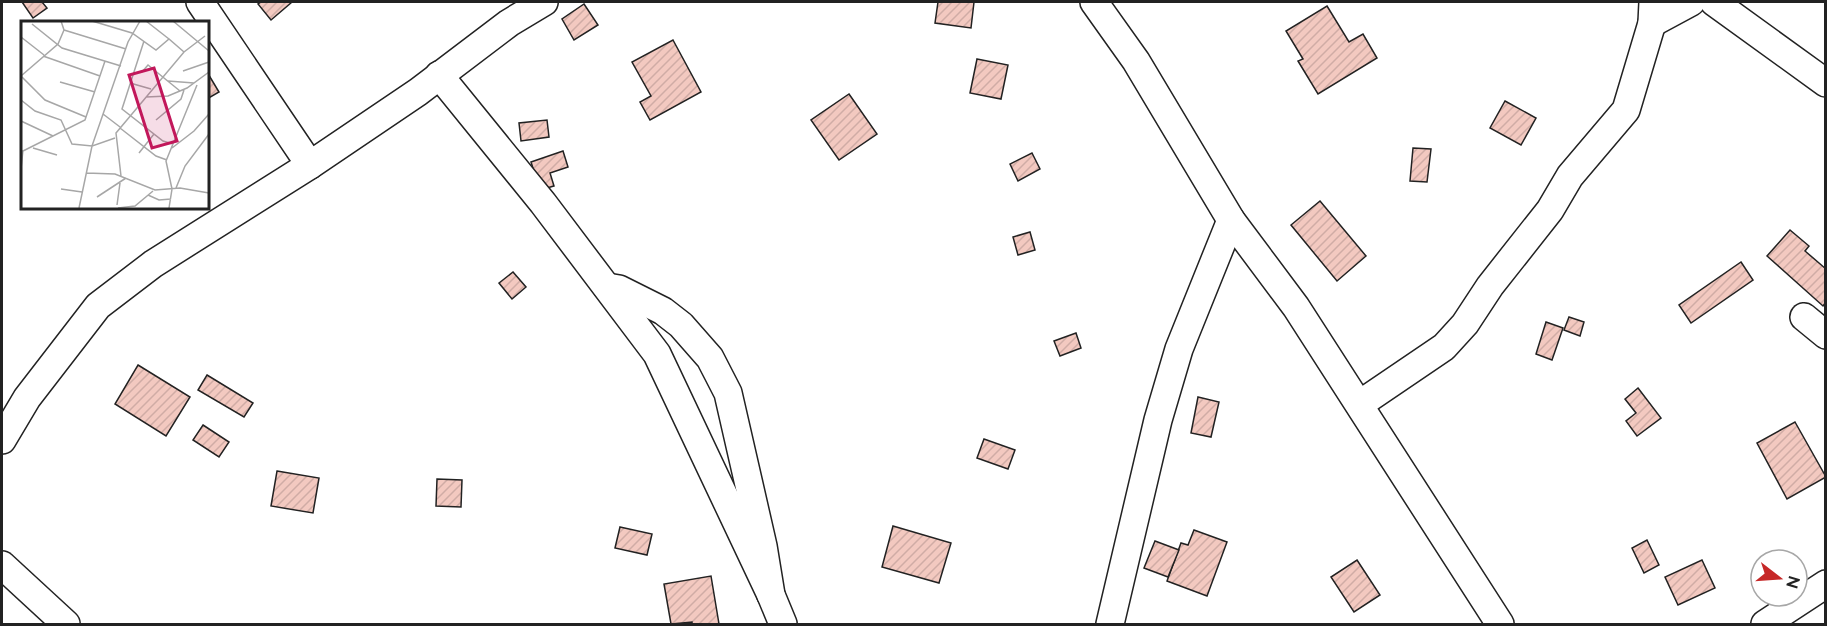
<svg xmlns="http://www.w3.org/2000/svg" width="1827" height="626" font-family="Raleway,sans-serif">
	<defs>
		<pattern id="building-hatch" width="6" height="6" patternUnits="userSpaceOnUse" patternTransform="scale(1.5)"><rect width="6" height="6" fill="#f3c9c0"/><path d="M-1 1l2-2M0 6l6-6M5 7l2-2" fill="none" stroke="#d0aca5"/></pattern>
	</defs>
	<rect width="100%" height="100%" fill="#fff"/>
	<!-- building -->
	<g fill="url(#building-hatch)" stroke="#222" stroke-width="1.5">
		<path d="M 22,2 L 42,2 L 47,8 L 33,18 Z"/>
		<path d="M 261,2 L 292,2 L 271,20 L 258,4 Z"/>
		<path d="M 938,2 L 974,2 L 971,28 L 935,23 Z"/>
		<path d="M 584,4 L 598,25 L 574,40 L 562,19 Z"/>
		<path d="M 1327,6 L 1349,42 L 1363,34 L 1377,58 L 1318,94 L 1298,61 L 1303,59 L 1286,31 Z"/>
		<path d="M 673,40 L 701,92 L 650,120 L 640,102 L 651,96 L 632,62 Z"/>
		<path d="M 977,59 L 1008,65 L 1001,99 L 970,93 Z"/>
		<path d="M 207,72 L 219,92 L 207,99 Z"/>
		<path d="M 849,94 L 877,134 L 839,160 L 811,120 Z"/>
		<path d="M 1505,101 L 1536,118 L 1521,145 L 1490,128 Z"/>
		<path d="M 547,120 L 549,137 L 521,141 L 519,123 Z"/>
		<path d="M 1413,148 L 1431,149 L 1427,182 L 1410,181 Z"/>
		<path d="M 563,151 L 568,167 L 550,173 L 554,186 L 540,190 L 531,162 Z"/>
		<path d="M 1032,153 L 1040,169 L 1018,181 L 1010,164 Z"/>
		<path d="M 1320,201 L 1366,256 L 1337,281 L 1291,225 Z"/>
		<path d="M 1790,230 L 1809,246 L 1805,251 L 1826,269 L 1826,302 L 1823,306 L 1767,256 Z"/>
		<path d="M 1030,232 L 1035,250 L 1018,255 L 1013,237 Z"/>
		<path d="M 1741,262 L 1753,280 L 1691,323 L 1679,305 Z"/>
		<path d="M 513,272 L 526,287 L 512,299 L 499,283 Z"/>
		<path d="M 1569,317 L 1584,322 L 1580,336 L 1564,330 Z"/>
		<path d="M 1546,322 L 1563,328 L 1552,360 L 1536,354 Z"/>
		<path d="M 1076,333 L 1081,348 L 1060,356 L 1054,341 Z"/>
		<path d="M 138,365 L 190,397 L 166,436 L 115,404 Z"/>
		<path d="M 207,375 L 253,403 L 244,417 L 198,390 Z"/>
		<path d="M 1638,388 L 1661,418 L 1637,436 L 1626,421 L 1636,413 L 1625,399 Z"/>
		<path d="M 1198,397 L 1219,402 L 1211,437 L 1191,433 Z"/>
		<path d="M 1795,422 L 1826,477 L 1787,499 L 1757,443 Z"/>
		<path d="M 203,425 L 229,442 L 219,457 L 193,440 Z"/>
		<path d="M 984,439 L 1015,450 L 1008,469 L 977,458 Z"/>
		<path d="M 277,471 L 319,478 L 313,513 L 271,506 Z"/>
		<path d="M 437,479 L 462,480 L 461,507 L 436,506 Z"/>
		<path d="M 893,526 L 951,543 L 939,583 L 882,567 Z"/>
		<path d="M 620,527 L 652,534 L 647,555 L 615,548 Z"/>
		<path d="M 1194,530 L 1227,542 L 1207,596 L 1167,581 L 1181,543 L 1188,545 Z"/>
		<path d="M 1647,540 L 1659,565 L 1644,573 L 1632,548 Z"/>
		<path d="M 1155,541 L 1179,550 L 1168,577 L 1144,568 Z"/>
		<path d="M 1357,560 L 1380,595 L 1354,612 L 1331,577 Z"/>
		<path d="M 1702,560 L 1715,588 L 1678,605 L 1665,577 Z"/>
		<path d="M 711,576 L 719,624 L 692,624 L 692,622 L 671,624 L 664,584 Z"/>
	</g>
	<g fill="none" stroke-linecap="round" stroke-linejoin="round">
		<!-- street casing -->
		<g stroke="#222" stroke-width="30">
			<g id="street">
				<path d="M 200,2 L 310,165"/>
				<path d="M 1094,2 L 1136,61 L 1231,220 L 1296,307 L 1500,624"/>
				<path d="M 1714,2 L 1826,83"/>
				<path d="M 1652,23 L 1691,2"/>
				<path d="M 439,75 L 543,203 L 657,354 L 771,595"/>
				<path d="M 607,287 L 619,289 L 663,311 L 681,325 L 710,358 L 728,393 L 763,546 L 771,595 L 783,624"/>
				<path d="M 1804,317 L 1826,335"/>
				<path d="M 1360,404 L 1444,347 L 1465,324 L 1490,286 L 1550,210 L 1570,176 L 1626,110 L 1652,23 L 1653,2"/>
				<path d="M 2,440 L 27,398 L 98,306 L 153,264 L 310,165 L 418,92 L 509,23 L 544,2"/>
				<path d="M 2,565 L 66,624"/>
				<path d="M 1110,624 L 1158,420 L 1179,349 L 1231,220"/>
				<path d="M 1765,624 L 1826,584"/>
			</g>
		</g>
		<!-- street -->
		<use href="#street" stroke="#fff" stroke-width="27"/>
	</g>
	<!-- overview -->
	<g transform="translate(21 21)">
		<rect width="188" height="188" fill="#fff"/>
		<path fill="none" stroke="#a7a7a7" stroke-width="1.5" d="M 40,0 L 43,9 L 37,23 L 0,55 L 24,79 L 65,96M 71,0 L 111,12 L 135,29 L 148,18 L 163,31M 125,0 L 148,18M 152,0 L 188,30M 11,3 L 41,27 L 100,45M 43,9 L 105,28M 0,16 L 23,34M 123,20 L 101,88 L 142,120 L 152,123M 22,35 L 79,55M 162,50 L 188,41M 121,51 L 127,44 L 159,70M 147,60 L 173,62M 39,61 L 74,71M 109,62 L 130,68M 125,76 L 147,75 L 166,67 L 188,51M 0,79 L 14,90 L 40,99 L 51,123 L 71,125 L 107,21 L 119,0M 82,93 L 99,106M 135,99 L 160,78 L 163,69M 0,100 L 32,115M 99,107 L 135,135 L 146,139M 12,127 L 36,134M 151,127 L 173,110 L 188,93M 0,131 L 64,99 L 84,40M 118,132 L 133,113M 0,148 L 2,129M 65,152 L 94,153 L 134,169 L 159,167 L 188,172M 100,155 L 95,112 L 163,31 L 184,15M 155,167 L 164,145 L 188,113M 40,168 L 61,171M 127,174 L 138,179 L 150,178M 76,176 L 105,157M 96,184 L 99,162M 58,187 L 71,125 L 94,117M 97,187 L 114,185 L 132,170M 148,187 L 151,168 L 145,140 L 176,64"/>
		<path fill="#c2185b" fill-opacity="0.15" stroke="#c2185b" stroke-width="3" d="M 133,47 L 156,120 L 131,127 L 108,54 Z"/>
		<rect width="188" height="188" fill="none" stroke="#222" stroke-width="3"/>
	</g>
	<!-- border -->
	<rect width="1827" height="626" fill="none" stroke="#222222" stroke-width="6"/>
	<!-- north arrow -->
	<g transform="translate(1779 578) rotate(107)"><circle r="28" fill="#ffffff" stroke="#a7a7a7" stroke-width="1.5"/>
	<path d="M0-4.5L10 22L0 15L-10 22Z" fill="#c62828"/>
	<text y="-9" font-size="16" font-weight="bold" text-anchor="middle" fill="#222222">N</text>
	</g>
</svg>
